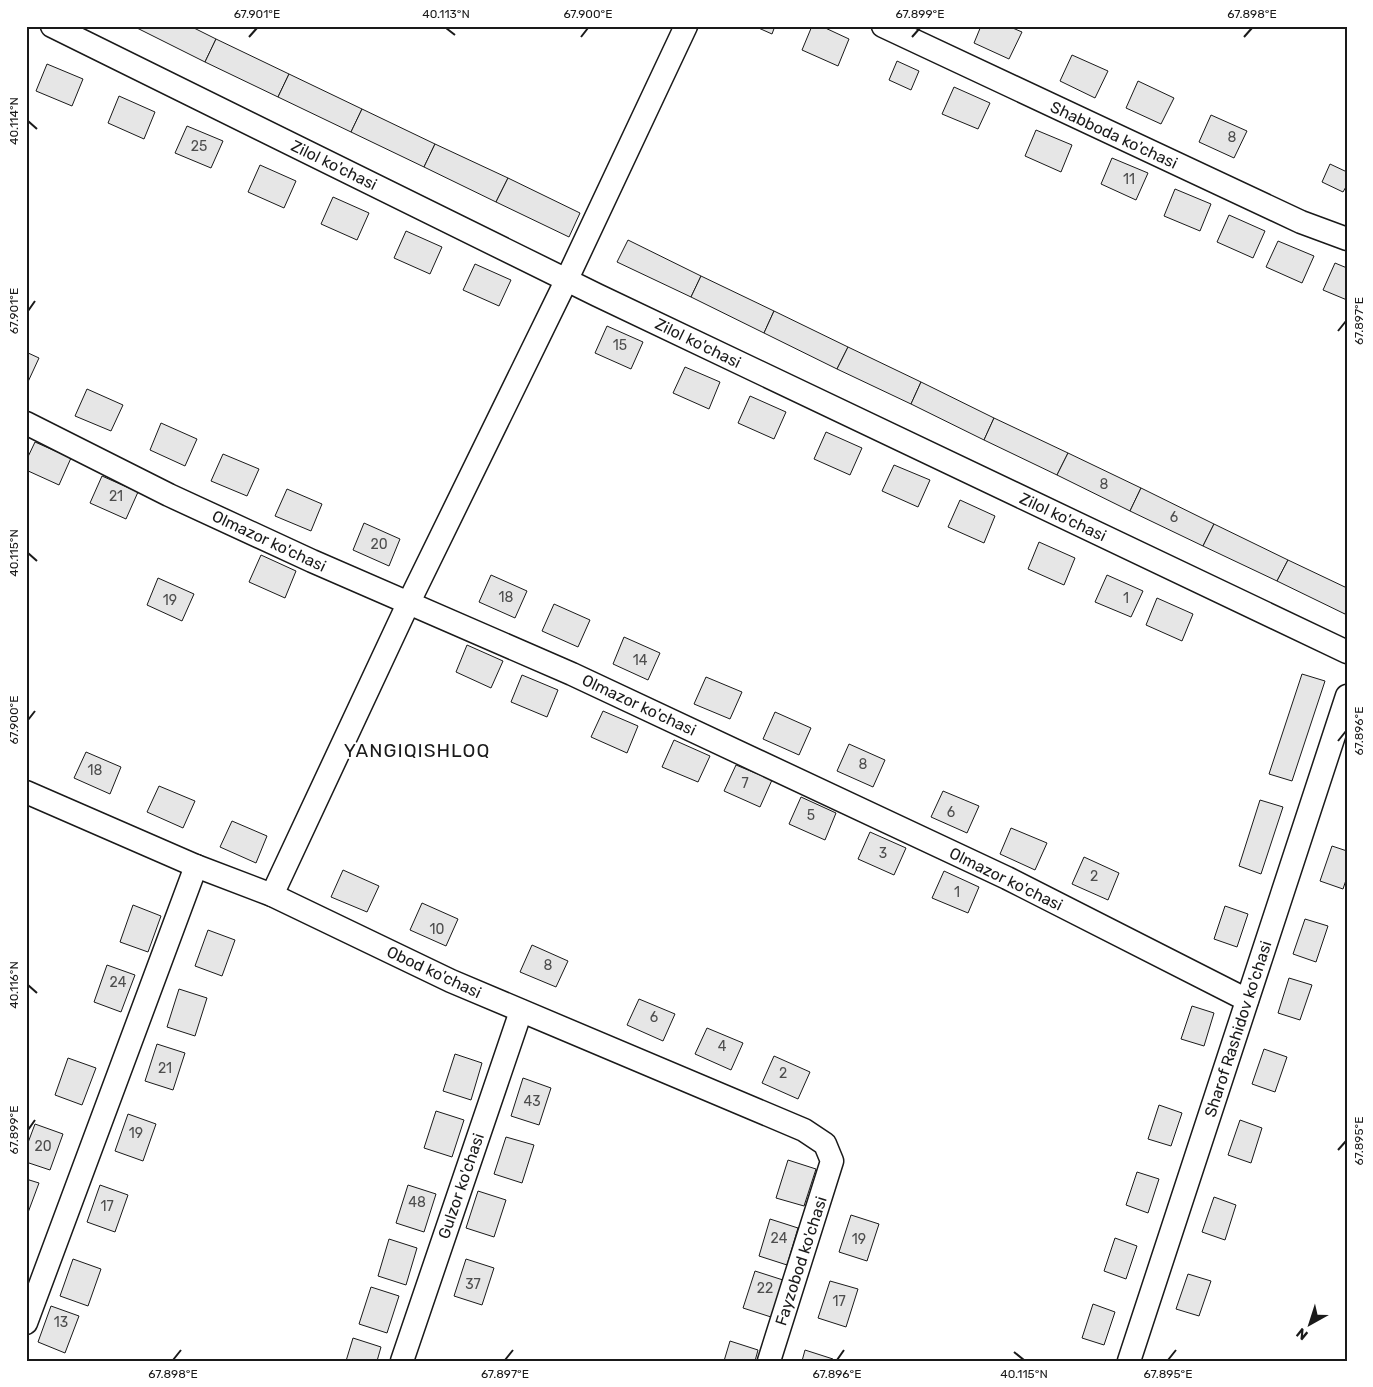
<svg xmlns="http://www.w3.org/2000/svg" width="1373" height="1387" font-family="Rubik,sans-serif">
	<rect width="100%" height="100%" fill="#fff"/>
	<!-- building -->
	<g fill="#e6e6e6" stroke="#1a1a1a">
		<path d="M 133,26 L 190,26 L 216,39 L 205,62 Z"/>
		<path d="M 754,26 L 775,26 L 772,34 Z"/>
		<path d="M 812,26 L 821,26 L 849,39 L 838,66 L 802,50 Z"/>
		<path d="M 981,26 L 1008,26 L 1022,32 L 1009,59 L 974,43 Z"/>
		<path d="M 216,39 L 289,74 L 278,97 L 205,62 Z"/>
		<path d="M 1072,55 L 1108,71 L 1095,98 L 1060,81 Z"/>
		<path d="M 897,61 L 919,71 L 911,90 L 889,80 Z"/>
		<path d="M 47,64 L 83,79 L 72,106 L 36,91 Z"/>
		<path d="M 289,74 L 362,109 L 351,132 L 278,97 Z"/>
		<path d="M 1138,81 L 1174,98 L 1161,124 L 1126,108 Z"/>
		<path d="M 954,87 L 990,103 L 978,129 L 942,114 Z"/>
		<path d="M 119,96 L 155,112 L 144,139 L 108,123 Z"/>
		<path d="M 362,109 L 435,144 L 424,167 L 351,132 Z"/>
		<path d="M 1211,115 L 1247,131 L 1234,158 L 1199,142 Z"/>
		<path d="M 187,126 L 223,141 L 211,168 L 175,153 Z"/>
		<path d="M 1036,130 L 1072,145 L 1061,172 L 1025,156 Z"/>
		<path d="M 435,144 L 508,178 L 496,202 L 424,167 Z"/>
		<path d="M 1112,158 L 1148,173 L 1136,200 L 1101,184 Z"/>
		<path d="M 1330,164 L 1347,172 L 1347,185 L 1343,192 L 1322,182 Z"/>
		<path d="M 260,165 L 296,181 L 284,208 L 248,192 Z"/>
		<path d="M 508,178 L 580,213 L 569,237 L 496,202 Z"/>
		<path d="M 1175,189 L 1211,204 L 1200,231 L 1164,216 Z"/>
		<path d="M 333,197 L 369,213 L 357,240 L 321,224 Z"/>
		<path d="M 1229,215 L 1265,231 L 1253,258 L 1217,242 Z"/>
		<path d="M 406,231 L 442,247 L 430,274 L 394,258 Z"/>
		<path d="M 628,240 L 701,276 L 691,297 L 617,262 Z"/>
		<path d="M 1278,241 L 1314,256 L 1302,283 L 1266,267 Z"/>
		<path d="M 1335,263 L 1347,268 L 1347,300 L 1323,290 Z"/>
		<path d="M 475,264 L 511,280 L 499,306 L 463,290 Z"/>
		<path d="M 701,276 L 774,311 L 764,333 L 691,297 Z"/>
		<path d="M 774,311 L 848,347 L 837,369 L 764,333 Z"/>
		<path d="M 607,326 L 643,342 L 631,369 L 595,353 Z"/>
		<path d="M 848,347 L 921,382 L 911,404 L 837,369 Z"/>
		<path d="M 26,352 L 39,358 L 27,384 L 26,384 Z"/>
		<path d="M 685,367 L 720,382 L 709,409 L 673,393 Z"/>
		<path d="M 921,382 L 994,418 L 984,440 L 911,404 Z"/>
		<path d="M 87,389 L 123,405 L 111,431 L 75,416 Z"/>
		<path d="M 750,396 L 786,412 L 774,439 L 738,423 Z"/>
		<path d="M 994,418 L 1068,453 L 1057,475 L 984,440 Z"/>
		<path d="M 161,423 L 197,439 L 185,466 L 150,450 Z"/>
		<path d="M 826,432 L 862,448 L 850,475 L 814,459 Z"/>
		<path d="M 35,442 L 71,458 L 59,485 L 26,470 L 26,461 Z"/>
		<path d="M 1068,453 L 1141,488 L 1130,511 L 1057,475 Z"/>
		<path d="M 223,454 L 259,469 L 247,496 L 211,481 Z"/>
		<path d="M 894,465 L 930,480 L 918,507 L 882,491 Z"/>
		<path d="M 102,476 L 138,492 L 126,519 L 90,503 Z"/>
		<path d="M 1141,488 L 1214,524 L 1203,546 L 1130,511 Z"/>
		<path d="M 287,489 L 322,504 L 311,531 L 275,516 Z"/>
		<path d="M 960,500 L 995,516 L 984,543 L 948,527 Z"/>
		<path d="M 364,523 L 400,539 L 389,566 L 353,550 Z"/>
		<path d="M 1214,524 L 1288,560 L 1277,581 L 1203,546 Z"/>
		<path d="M 1039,542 L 1075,558 L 1064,585 L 1028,569 Z"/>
		<path d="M 261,555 L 296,571 L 285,598 L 249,582 Z"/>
		<path d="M 1288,560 L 1347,588 L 1347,615 L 1277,581 Z"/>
		<path d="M 491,575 L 527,591 L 515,618 L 479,602 Z"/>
		<path d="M 1107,575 L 1143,591 L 1131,617 L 1095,602 Z"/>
		<path d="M 158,578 L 194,594 L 182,621 L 147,605 Z"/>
		<path d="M 1157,598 L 1193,614 L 1182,641 L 1146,625 Z"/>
		<path d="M 554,604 L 590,620 L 578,647 L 542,631 Z"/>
		<path d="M 624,637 L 660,653 L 648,680 L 613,664 Z"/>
		<path d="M 467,645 L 503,661 L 491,688 L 456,672 Z"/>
		<path d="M 1302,674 L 1325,681 L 1292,781 L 1269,774 Z"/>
		<path d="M 522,675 L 558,690 L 547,717 L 511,702 Z"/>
		<path d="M 706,677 L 742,692 L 730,719 L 694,704 Z"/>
		<path d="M 603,711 L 638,726 L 627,753 L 591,737 Z"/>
		<path d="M 775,712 L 811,728 L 799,755 L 763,739 Z"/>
		<path d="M 674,740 L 710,756 L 698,782 L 662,767 Z"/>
		<path d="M 849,744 L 885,760 L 873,787 L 837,771 Z"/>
		<path d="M 86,752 L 121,767 L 110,794 L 74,778 Z"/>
		<path d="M 736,765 L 772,780 L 760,807 L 724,791 Z"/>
		<path d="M 159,786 L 195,801 L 183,828 L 147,812 Z"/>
		<path d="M 943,791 L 979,806 L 967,833 L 931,817 Z"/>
		<path d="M 801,797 L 836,813 L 825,840 L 789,824 Z"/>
		<path d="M 1260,800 L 1283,807 L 1261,874 L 1239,866 Z"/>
		<path d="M 232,821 L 267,836 L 256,863 L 220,847 Z"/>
		<path d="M 1011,828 L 1047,843 L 1035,870 L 1000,854 Z"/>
		<path d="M 870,832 L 906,848 L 894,875 L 858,859 Z"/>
		<path d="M 1332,846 L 1347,851 L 1347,877 L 1343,889 L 1320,881 Z"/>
		<path d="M 1084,857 L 1119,873 L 1108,900 L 1072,884 Z"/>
		<path d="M 343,870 L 379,886 L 367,912 L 331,897 Z"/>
		<path d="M 944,871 L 979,887 L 968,913 L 932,898 Z"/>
		<path d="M 422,903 L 458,919 L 446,946 L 410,930 Z"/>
		<path d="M 133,905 L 161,916 L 148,952 L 120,942 Z"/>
		<path d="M 1225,906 L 1248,914 L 1237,947 L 1214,939 Z"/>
		<path d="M 1305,919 L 1328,926 L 1316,962 L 1293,954 Z"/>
		<path d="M 208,930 L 235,940 L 222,976 L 195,966 Z"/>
		<path d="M 532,945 L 568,961 L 556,987 L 520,972 Z"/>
		<path d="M 107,965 L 135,975 L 121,1012 L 94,1002 Z"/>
		<path d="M 1289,978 L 1312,985 L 1300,1020 L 1278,1013 Z"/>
		<path d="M 179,989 L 207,998 L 195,1036 L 167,1027 Z"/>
		<path d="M 639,999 L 675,1014 L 663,1041 L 627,1025 Z"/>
		<path d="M 1192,1006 L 1214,1013 L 1204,1046 L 1181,1039 Z"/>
		<path d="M 707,1028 L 743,1043 L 731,1070 L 695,1054 Z"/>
		<path d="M 157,1044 L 185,1053 L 173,1090 L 145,1081 Z"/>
		<path d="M 1264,1049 L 1287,1057 L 1275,1092 L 1252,1084 Z"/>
		<path d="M 455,1054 L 482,1063 L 471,1100 L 443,1091 Z"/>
		<path d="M 774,1056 L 810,1072 L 798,1099 L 762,1083 Z"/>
		<path d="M 68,1058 L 96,1068 L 82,1105 L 55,1095 Z"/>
		<path d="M 523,1078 L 551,1088 L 539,1125 L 511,1116 Z"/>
		<path d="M 1159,1105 L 1182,1113 L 1171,1146 L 1148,1139 Z"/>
		<path d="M 436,1111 L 464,1120 L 452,1157 L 424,1148 Z"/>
		<path d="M 128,1114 L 156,1124 L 143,1161 L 115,1151 Z"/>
		<path d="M 1240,1120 L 1262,1128 L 1251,1163 L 1228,1155 Z"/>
		<path d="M 35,1124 L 63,1134 L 50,1170 L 26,1162 L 26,1148 Z"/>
		<path d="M 506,1137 L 534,1145 L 522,1183 L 494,1174 Z"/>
		<path d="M 788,1160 L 816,1169 L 804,1206 L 776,1198 Z"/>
		<path d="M 1137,1172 L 1159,1179 L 1148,1213 L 1126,1205 Z"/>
		<path d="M 26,1179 L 39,1183 L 26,1218 Z"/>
		<path d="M 100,1185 L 128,1195 L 115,1232 L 87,1222 Z"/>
		<path d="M 408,1185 L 436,1194 L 424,1232 L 396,1223 Z"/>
		<path d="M 478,1191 L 506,1200 L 494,1237 L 466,1228 Z"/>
		<path d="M 1214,1197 L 1236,1205 L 1225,1240 L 1202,1232 Z"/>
		<path d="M 851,1215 L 879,1224 L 867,1261 L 839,1252 Z"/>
		<path d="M 770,1219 L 798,1228 L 787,1265 L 759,1256 Z"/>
		<path d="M 1115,1238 L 1137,1246 L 1126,1279 L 1104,1271 Z"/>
		<path d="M 389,1239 L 417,1248 L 406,1285 L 378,1276 Z"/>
		<path d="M 73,1259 L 101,1269 L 88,1306 L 60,1296 Z"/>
		<path d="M 466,1259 L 494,1268 L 482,1305 L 454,1296 Z"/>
		<path d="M 755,1271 L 783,1280 L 771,1317 L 743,1308 Z"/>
		<path d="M 1188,1274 L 1211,1281 L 1199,1316 L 1176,1309 Z"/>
		<path d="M 830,1281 L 858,1289 L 846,1327 L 818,1318 Z"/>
		<path d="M 371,1287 L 399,1296 L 387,1333 L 359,1324 Z"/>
		<path d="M 1093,1304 L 1115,1312 L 1104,1345 L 1082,1338 Z"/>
		<path d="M 51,1306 L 79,1316 L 65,1353 L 38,1342 Z"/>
		<path d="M 353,1338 L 381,1347 L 377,1361 L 346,1361 Z"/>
		<path d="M 730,1341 L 758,1350 L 755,1361 L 724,1361 Z"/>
		<path d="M 805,1350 L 833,1359 L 833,1361 L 802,1361 Z"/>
	</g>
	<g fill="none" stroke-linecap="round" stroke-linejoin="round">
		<!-- minor casing -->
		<g stroke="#1a1a1a" stroke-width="25">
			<g id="minor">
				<path d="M 52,26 L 597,295 L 1347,652"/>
				<path d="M 883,26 L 1301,222 L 1347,239"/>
				<path d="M 26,423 L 169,495 L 312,561 L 572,674 L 1007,878 L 1247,1000"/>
				<path d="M 26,792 L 196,866 L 272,895 L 451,981 L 804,1130 L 825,1144 L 832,1161 L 769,1361"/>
				<path d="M 272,895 L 408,604 L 567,279 L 686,26"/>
				<path d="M 26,1323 L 196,866"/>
				<path d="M 402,1361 L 521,1011"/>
				<path d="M 1129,1361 L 1347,696"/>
			</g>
		</g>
		<!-- minor -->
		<use href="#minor" stroke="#fff" stroke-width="22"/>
	</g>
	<!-- ticks -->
	<path fill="none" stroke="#1a1a1a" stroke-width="2" d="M 446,28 L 455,35M 249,37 L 257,28M 581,37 L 588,28M 912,37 L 920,28M 1244,37 L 1252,28M 28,121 L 37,129M 28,311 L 35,301M 1338,331 L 1346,321M 28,553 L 37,561M 28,720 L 35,711M 1338,741 L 1346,731M 28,985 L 37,993M 28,1130 L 35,1120M 1338,1150 L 1346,1141M 1014,1352 L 1024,1360M 173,1360 L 181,1350M 505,1360 L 513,1350M 837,1360 L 844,1350M 1168,1360 L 1176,1350"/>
	<g text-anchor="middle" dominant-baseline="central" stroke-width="4" stroke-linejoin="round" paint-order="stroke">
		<!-- number labels -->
		<g font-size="14" fill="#4d4d4d">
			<text x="1232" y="137">8</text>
			<text x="199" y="146">25</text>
			<text x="1129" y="179">11</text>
			<text x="620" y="345">15</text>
			<text x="1104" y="484">8</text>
			<text x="116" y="496">21</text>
			<text x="1174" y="517">6</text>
			<text x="379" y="544">20</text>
			<text x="506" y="597">18</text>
			<text x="1126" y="598">1</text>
			<text x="170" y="600">19</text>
			<text x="640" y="660">14</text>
			<text x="863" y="764">8</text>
			<text x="95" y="770">18</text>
			<text x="745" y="783">7</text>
			<text x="951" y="812">6</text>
			<text x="811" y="815">5</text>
			<text x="883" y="853">3</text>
			<text x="1094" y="876">2</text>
			<text x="957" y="892">1</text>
			<text x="437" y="929">10</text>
			<text x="548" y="965">8</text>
			<text x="118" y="982">24</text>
			<text x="654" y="1017">6</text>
			<text x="722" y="1046">4</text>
			<text x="165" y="1068">21</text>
			<text x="783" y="1073">2</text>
			<text x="532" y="1101">43</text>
			<text x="136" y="1133">19</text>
			<text x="43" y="1146">20</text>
			<text x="417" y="1202">48</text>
			<text x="107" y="1206">17</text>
			<text x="779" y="1238">24</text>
			<text x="859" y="1239">19</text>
			<text x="473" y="1284">37</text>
			<text x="765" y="1288">22</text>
			<text x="839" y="1301">17</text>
			<text x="61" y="1322">13</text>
		</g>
		<!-- street labels -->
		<g font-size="16" fill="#1a1a1a" stroke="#fff">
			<text transform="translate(1114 135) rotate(25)">Shabboda ko'chasi</text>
			<text transform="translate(334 165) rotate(26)">Zilol ko'chasi</text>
			<text transform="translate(698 343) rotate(26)">Zilol ko'chasi</text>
			<text transform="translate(1063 517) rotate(25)">Zilol ko'chasi</text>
			<text transform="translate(269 541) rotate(25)">Olmazor ko'chasi</text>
			<text transform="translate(639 705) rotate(25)">Olmazor ko'chasi</text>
			<text transform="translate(1006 879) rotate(26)">Olmazor ko'chasi</text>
			<text transform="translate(434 972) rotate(25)">Obod ko'chasi</text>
			<text transform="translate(1238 1029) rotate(-72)">Sharof Rashidov ko'chasi</text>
			<text transform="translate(461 1186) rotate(-71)">Gulzor ko'chasi</text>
			<text transform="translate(801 1261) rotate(-72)">Fayzobod ko'chasi</text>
		</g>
		<!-- quarter labels -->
		<g font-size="19" letter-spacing="1" fill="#1a1a1a" stroke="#fff">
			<text x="417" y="750">YANGIQISHLOQ</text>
		</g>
	</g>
	<!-- border -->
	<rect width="1373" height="1387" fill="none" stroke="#ffffff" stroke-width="55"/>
	<!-- north arrow -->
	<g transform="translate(1310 1324) rotate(219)" stroke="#ffffff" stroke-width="4" paint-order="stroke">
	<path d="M0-4L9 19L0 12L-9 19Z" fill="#1a1a1a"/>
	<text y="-8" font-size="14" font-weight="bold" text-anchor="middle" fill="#1a1a1a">N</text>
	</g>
	<rect x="28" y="28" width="1318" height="1332" fill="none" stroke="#1a1a1a" stroke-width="2"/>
	<g font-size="12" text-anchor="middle" fill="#1a1a1a">
		<text x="257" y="18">67.901°E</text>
		<text x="446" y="18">40.113°N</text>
		<text x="588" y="18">67.900°E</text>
		<text x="920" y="18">67.899°E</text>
		<text x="1252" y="18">67.898°E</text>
		<text transform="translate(14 121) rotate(-90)" y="4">40.114°N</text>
		<text transform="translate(14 311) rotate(-90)" y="4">67.901°E</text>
		<text transform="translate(1359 321) rotate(-90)" y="4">67.897°E</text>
		<text transform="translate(14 553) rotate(-90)" y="4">40.115°N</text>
		<text transform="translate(14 720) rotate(-90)" y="4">67.900°E</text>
		<text transform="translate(1359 731) rotate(-90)" y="4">67.896°E</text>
		<text transform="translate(14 985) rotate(-90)" y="4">40.116°N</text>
		<text transform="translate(14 1130) rotate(-90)" y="4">67.899°E</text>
		<text transform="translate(1359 1141) rotate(-90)" y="4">67.895°E</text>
		<text x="173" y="1378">67.898°E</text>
		<text x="505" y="1378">67.897°E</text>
		<text x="837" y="1378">67.896°E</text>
		<text x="1024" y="1378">40.115°N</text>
		<text x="1168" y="1378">67.895°E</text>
	</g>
</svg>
